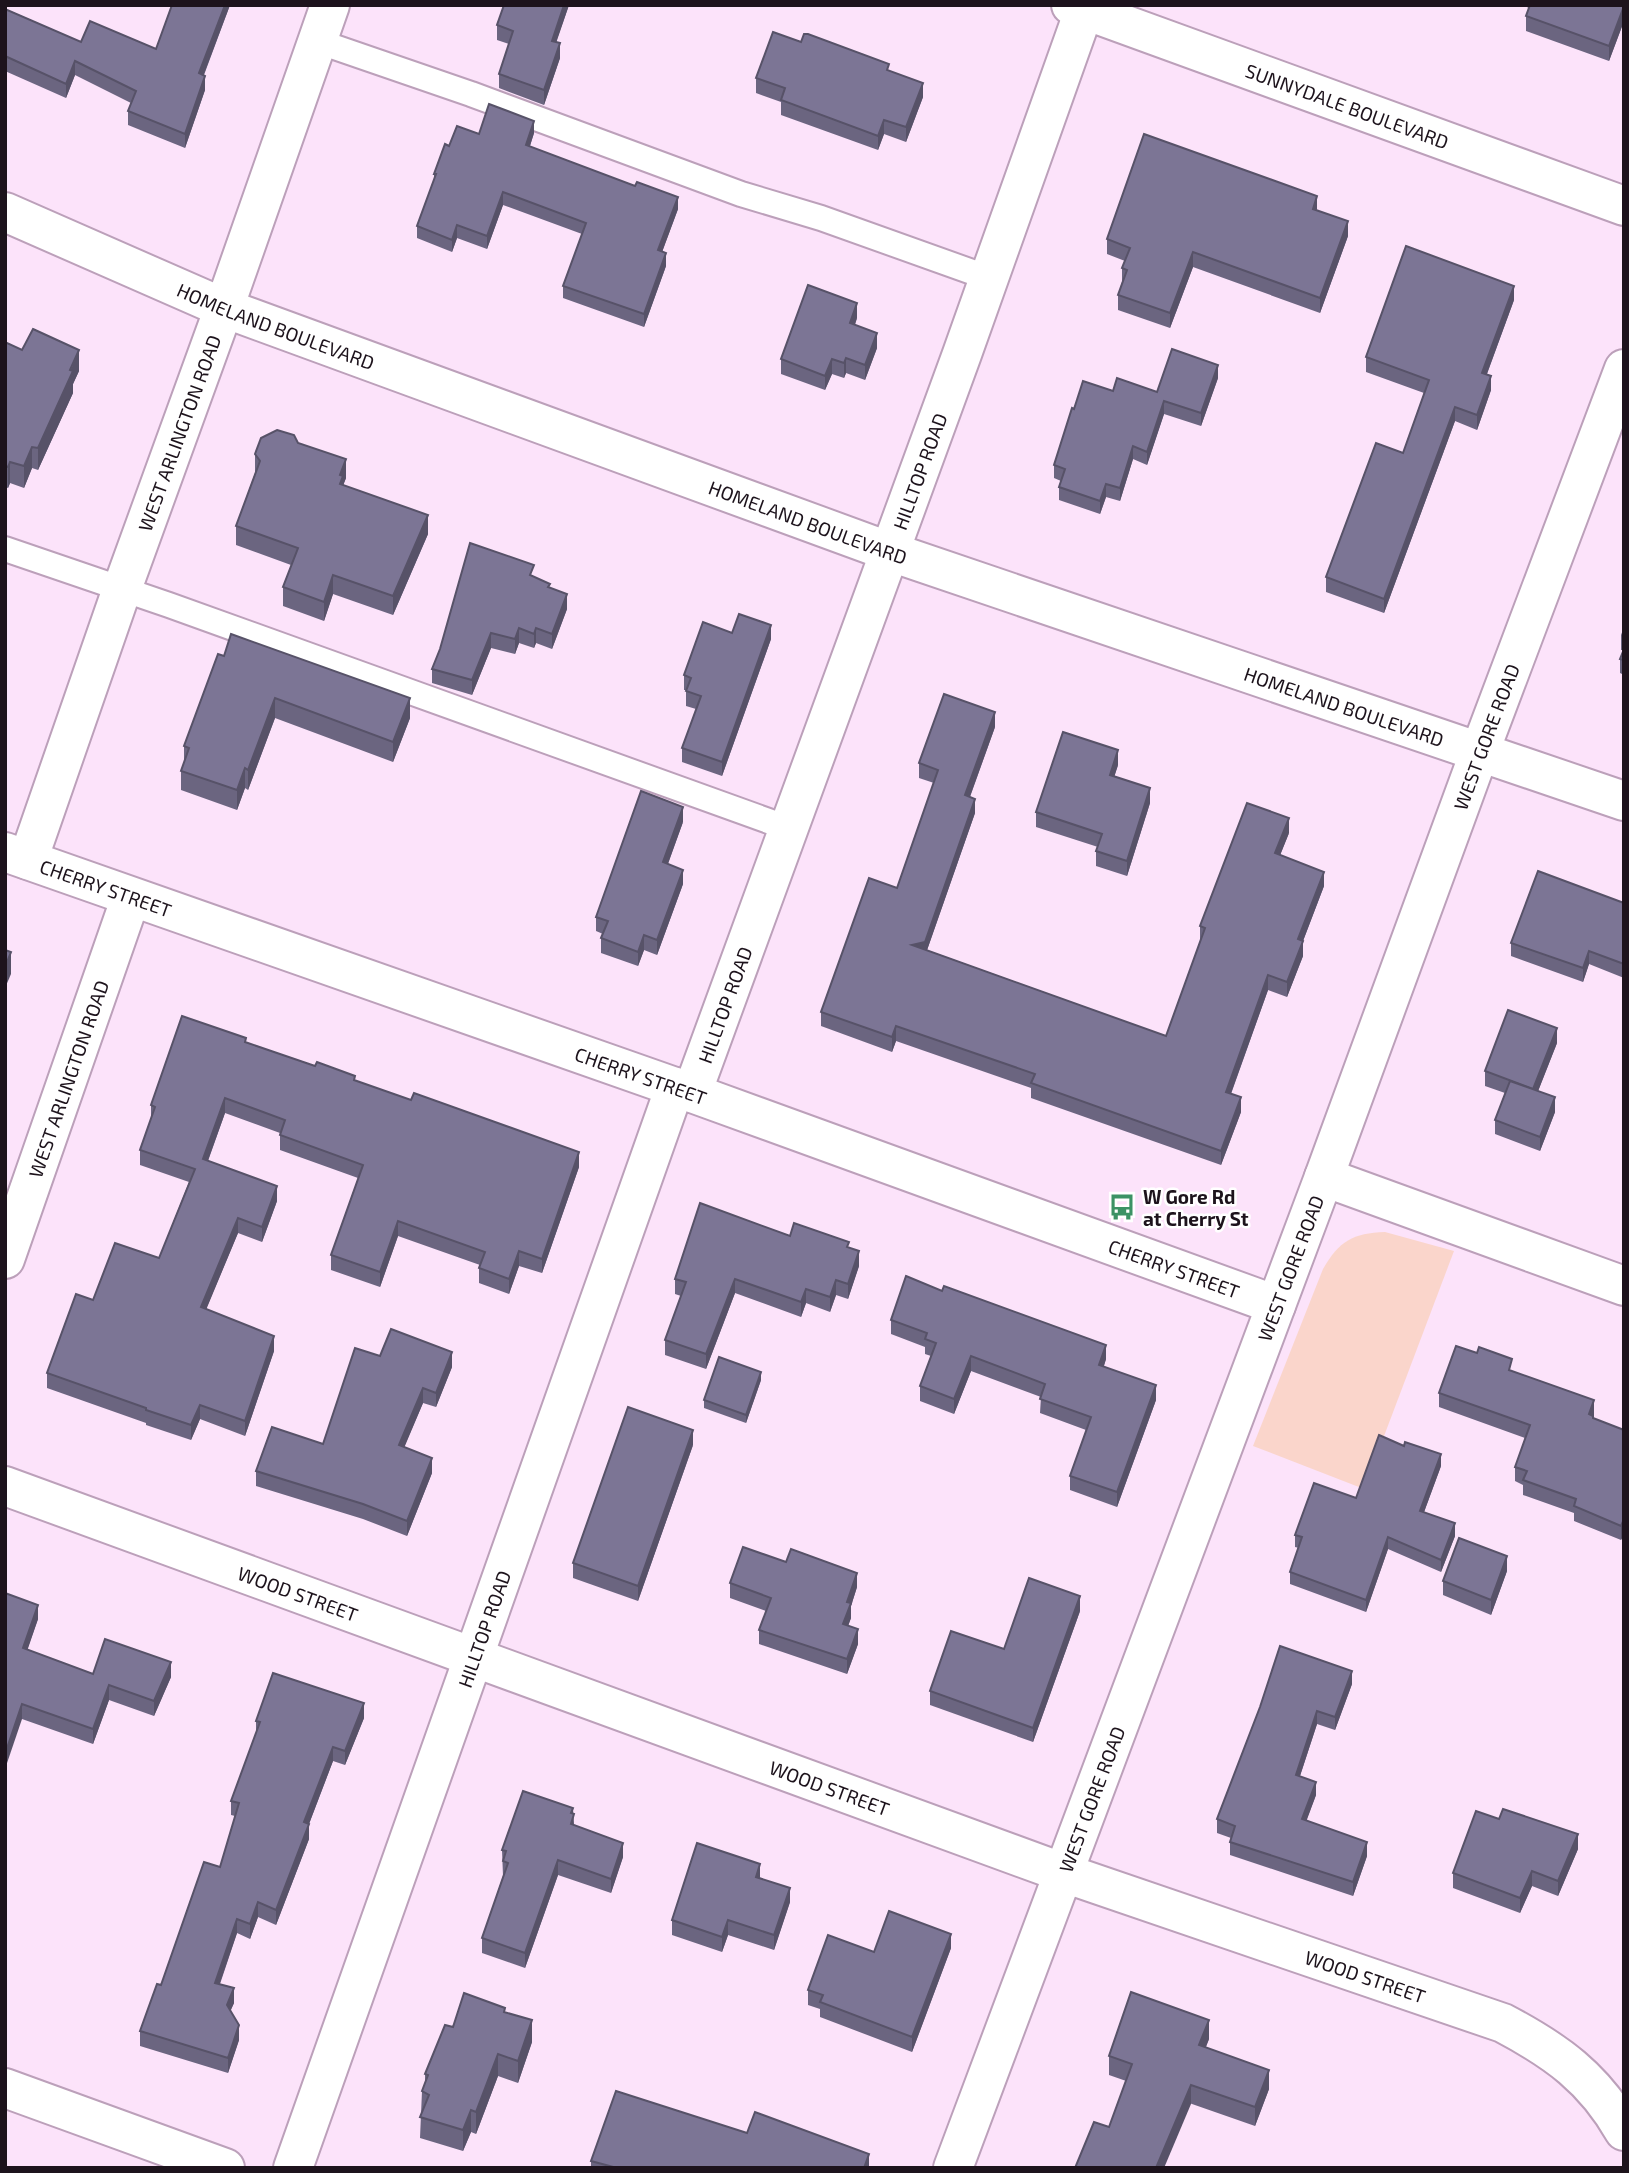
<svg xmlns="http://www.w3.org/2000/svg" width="1629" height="2173" font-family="'Exo 2',sans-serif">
	<rect width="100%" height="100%" fill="#fce3fa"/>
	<!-- green -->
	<path fill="#fad5cb" d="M 1385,1232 L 1454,1251 L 1364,1489 L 1253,1446 L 1323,1269 C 1339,1241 1353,1233 1385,1232 Z"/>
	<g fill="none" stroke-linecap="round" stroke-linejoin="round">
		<!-- lane casing -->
		<g stroke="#bca0ba" stroke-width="28">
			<g id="lane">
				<path d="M 317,41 L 471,94 L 741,194 L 821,218 L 989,278"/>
				<path d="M 5,549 L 169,605 L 788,828"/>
			</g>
		</g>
		<!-- street casing -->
		<g stroke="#bca0ba" stroke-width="42">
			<g id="street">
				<path id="s1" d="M 1071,5 L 1624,206"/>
				<path id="s2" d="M 5,212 L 224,308 L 888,551 L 1624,801"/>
				<path id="s3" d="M 28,860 L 122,589 L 224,308 L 330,5"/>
				<path id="s4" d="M 692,1093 L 962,354 L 1086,5"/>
				<path id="s5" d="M 1324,1177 L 1480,751 L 1624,369"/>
				<path id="s6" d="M 5,1259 L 131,897"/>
				<path id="s7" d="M 5,1486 L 1064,1873 L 1503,2023 C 1556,2051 1594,2078 1624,2131"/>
				<path d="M 5,2088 L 225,2168"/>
				<path id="s8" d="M 293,2168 L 675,1087"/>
			</g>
		</g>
		<!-- secondary casing -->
		<g stroke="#bca0ba" stroke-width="42">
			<g id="secondary">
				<path id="s9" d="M 5,852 L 692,1093 L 1276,1305"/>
				<path id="s10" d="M 953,2168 L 1324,1177 L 1624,1286"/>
			</g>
		</g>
		<!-- lane -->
		<use href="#lane" stroke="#fff" stroke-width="24"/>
		<!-- street -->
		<use href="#street" stroke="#fff" stroke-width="38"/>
		<!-- secondary -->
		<use href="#secondary" stroke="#fff" stroke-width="38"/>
	</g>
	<!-- wall -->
	<g fill="#6b6580">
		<path d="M 5,5 L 7,5 L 6,9 L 81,42 L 156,49 L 172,5 L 230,5 L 204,75 L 205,90 L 185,148 L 128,125 L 128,111 L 131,103 L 75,75 L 66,98 L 5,71 Z"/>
		<path d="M 504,5 L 569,5 L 556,42 L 560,58 L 544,105 L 499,88 L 499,74 L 509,44 L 497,40 L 497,25 Z"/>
		<path d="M 1522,5 L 1624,5 L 1624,21 L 1609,61 L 1526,31 L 1526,16 L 1529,8 Z"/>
		<path d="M 801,42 L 889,70 L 923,97 L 906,142 L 884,134 L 878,150 L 781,115 L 781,102 L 756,93 L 756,78 Z"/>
		<path d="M 534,133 L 530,146 L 678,209 L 662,252 L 666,266 L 644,327 L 563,298 L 563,286 L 582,234 L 503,205 L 487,249 L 457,238 L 452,252 L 417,238 L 417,226 L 434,180 L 434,174 L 449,146 L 479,134 Z"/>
		<path d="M 1317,210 L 1348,236 L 1320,313 L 1193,267 L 1170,328 L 1118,310 L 1118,295 L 1122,282 L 1122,268 L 1125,261 L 1107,254 L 1107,239 Z"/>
		<path d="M 1514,300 L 1487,374 L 1491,390 L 1477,430 L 1455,421 L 1384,613 L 1326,592 L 1326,577 L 1403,453 L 1424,393 L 1366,372 L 1366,357 Z"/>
		<path d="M 857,318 L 855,325 L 877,348 L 865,380 L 846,373 L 844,378 L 832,374 L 825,390 L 781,374 L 781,359 Z"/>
		<path d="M 5,342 L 22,350 L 79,371 L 73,384 L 73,393 L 38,470 L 32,468 L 24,488 L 10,483 L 8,488 L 5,487 Z"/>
		<path d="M 1218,378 L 1201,426 L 1164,414 L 1147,465 L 1133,459 L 1120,501 L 1106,497 L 1100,514 L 1059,500 L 1059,487 L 1061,481 L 1054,478 L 1054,465 L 1113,391 L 1157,392 Z"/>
		<path d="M 298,443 L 346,478 L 343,485 L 428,534 L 393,615 L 333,594 L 324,621 L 283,606 L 283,587 L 291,565 L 236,545 L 236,526 L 255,473 L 255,454 Z"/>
		<path d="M 534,577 L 550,588 L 567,609 L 552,649 L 536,643 L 534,648 L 519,643 L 515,654 L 491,648 L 472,695 L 432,683 L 432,669 Z"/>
		<path d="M 1624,627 L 1624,675 L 1620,673 L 1620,659 L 1623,650 L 1621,650 L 1621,635 Z"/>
		<path d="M 732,633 L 771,639 L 722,776 L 682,762 L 682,748 L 696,709 L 686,706 L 686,690 L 684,690 L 684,675 Z"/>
		<path d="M 218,654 L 410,718 L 393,762 L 275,718 L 248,790 L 245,788 L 237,810 L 181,790 L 181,771 L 184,763 L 184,746 Z"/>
		<path d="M 995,727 L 970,797 L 975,813 L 927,950 L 1166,1036 L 1201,941 L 1200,940 L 1200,926 L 1289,833 L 1280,855 L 1324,886 L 1303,941 L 1303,956 L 1287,997 L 1268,990 L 1231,1094 L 1241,1112 L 1221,1165 L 1031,1098 L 1031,1088 L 896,1041 L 892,1052 L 821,1026 L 821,1012 L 897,888 L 934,783 L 919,778 L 919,763 Z"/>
		<path d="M 1118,765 L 1114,777 L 1150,803 L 1127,876 L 1096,866 L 1096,851 L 1098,847 L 1036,827 L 1036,812 Z"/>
		<path d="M 683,822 L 668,864 L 683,884 L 657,955 L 644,950 L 638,966 L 601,953 L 601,938 L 603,934 L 596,931 L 596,917 Z"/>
		<path d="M 1624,903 L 1624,978 L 1589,964 L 1583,982 L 1511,956 L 1511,943 Z"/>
		<path d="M 246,1042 L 355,1080 L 579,1167 L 542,1273 L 519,1266 L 509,1294 L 479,1283 L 479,1268 L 480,1265 L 398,1236 L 380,1287 L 331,1270 L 331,1255 L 358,1178 L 280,1150 L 280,1133 L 225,1113 L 208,1161 L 277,1201 L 262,1242 L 238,1233 L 206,1309 L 274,1351 L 245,1436 L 200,1419 L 191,1440 L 146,1425 L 146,1423 L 47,1388 L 47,1373 L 93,1300 L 159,1258 L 189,1182 L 140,1165 L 140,1150 L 151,1118 L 151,1105 Z"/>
		<path d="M 1557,1043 L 1538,1091 L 1555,1112 L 1540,1151 L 1495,1134 L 1495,1120 L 1505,1093 L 1485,1086 L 1485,1071 Z"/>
		<path d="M 790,1236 L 849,1248 L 859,1266 L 848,1299 L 836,1295 L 830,1312 L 806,1303 L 801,1317 L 735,1293 L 706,1369 L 665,1355 L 665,1340 L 681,1296 L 675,1294 L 675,1279 Z"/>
		<path d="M 891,1320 L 1106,1359 L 1104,1366 L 1156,1400 L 1117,1507 L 1070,1490 L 1070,1476 L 1086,1430 L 1040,1413 L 1041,1397 L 971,1371 L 954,1414 L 920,1401 L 920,1386 L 931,1356 L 925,1354 L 925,1347 L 891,1334 Z"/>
		<path d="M 380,1356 L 452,1367 L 436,1407 L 423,1403 L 404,1447 L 432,1473 L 407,1536 L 363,1519 L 256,1486 L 256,1471 L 323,1444 Z"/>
		<path d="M 1512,1371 L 1594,1415 L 1593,1418 L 1624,1430 L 1624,1534 L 1621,1540 L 1574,1521 L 1574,1513 L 1523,1495 L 1523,1485 L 1515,1481 L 1515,1467 L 1525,1438 L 1439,1407 L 1439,1393 Z"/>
		<path d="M 761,1380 L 746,1423 L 704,1408 L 704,1400 Z"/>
		<path d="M 693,1445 L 638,1601 L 573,1578 L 573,1563 Z"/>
		<path d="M 1441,1466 L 1424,1512 L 1455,1536 L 1441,1572 L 1388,1549 L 1366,1612 L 1290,1584 L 1290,1572 L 1299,1548 L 1295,1547 L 1295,1535 L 1356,1498 Z"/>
		<path d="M 1507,1571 L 1491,1615 L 1443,1595 L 1443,1581 Z"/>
		<path d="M 730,1583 L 857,1587 L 851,1606 L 851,1618 L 848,1626 L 858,1644 L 847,1674 L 759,1644 L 759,1630 L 766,1611 L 730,1598 Z"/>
		<path d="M 5,1593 L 38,1619 L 27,1650 L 93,1674 L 171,1677 L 154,1716 L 109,1700 L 93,1744 L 22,1719 Z"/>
		<path d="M 1080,1611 L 1033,1742 L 930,1705 L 930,1691 L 1004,1649 Z"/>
		<path d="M 1352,1684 L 1335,1730 L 1317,1724 L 1300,1776 L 1316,1795 L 1306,1821 L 1367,1856 L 1353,1896 L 1230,1855 L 1230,1842 L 1231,1838 L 1217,1833 L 1217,1819 L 1260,1707 Z"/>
		<path d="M 364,1718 L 345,1765 L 333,1761 L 309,1824 L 309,1839 L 276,1925 L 258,1917 L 250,1939 L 237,1933 L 220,1984 L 234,2003 L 230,2011 L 239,2040 L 228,2073 L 140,2046 L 140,2031 L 220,1867 L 235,1816 L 231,1815 L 231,1801 L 256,1733 L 256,1721 Z"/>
		<path d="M 573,1814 L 574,1826 L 623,1857 L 611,1893 L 558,1875 L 525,1968 L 482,1953 L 482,1938 L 503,1876 L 502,1850 Z"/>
		<path d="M 1499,1819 L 1578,1849 L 1558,1896 L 1532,1886 L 1520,1913 L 1453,1888 L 1453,1873 Z"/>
		<path d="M 790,1902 L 774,1950 L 728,1935 L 722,1952 L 672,1935 L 672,1920 Z"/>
		<path d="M 951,1948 L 912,2052 L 820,2017 L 820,2009 L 808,2005 L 808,1990 L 874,1952 Z"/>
		<path d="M 505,2012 L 532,2042 L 518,2083 L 498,2076 L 476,2134 L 471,2132 L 463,2151 L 420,2138 L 422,2091 L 425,2083 L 425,2074 L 453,2027 Z"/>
		<path d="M 1209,2039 L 1206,2047 L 1269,2089 L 1255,2126 L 1109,2075 L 1109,2056 Z"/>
		<path d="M 747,2133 L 869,2168 L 591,2168 L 591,2161 Z"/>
	</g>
	<!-- shaded-wall -->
	<g fill="#575268">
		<path d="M 225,5 L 230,5 L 199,87 L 199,73 Z"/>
		<path d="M 564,5 L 569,5 L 552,55 L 552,41 Z"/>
		<path d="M 1624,6 L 1624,21 L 1609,61 L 1609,46 Z"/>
		<path d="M 560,43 L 560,58 L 544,105 L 544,90 Z"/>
		<path d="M 75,61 L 75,75 L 66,98 L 66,84 Z"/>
		<path d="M 205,76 L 205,90 L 185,148 L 185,134 Z"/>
		<path d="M 923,83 L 923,97 L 906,142 L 906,127 Z"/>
		<path d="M 884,120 L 884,134 L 878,150 L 878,136 Z"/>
		<path d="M 534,121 L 534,133 L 526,158 L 526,145 Z"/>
		<path d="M 503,192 L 503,205 L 487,249 L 487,236 Z"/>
		<path d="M 1317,196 L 1317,210 L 1313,209 Z"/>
		<path d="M 678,197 L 678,209 L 658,263 L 658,250 Z"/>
		<path d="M 1348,221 L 1348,236 L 1320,313 L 1320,298 Z"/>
		<path d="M 457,225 L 457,238 L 452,252 L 452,240 Z"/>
		<path d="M 1193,252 L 1193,267 L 1170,328 L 1170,313 Z"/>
		<path d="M 666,253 L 666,266 L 644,327 L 644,314 Z"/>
		<path d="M 1514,286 L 1514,300 L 1482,387 L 1482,373 Z"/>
		<path d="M 857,303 L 857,318 L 850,337 L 850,323 Z"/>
		<path d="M 877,333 L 877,348 L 865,380 L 865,365 Z"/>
		<path d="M 79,350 L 79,371 L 73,384 L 73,393 L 38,470 L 38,448 Z"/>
		<path d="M 846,358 L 846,373 L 844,378 L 844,363 Z"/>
		<path d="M 832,359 L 832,374 L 825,390 L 825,376 Z"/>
		<path d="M 1218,365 L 1218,378 L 1201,426 L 1201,413 Z"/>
		<path d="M 1491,376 L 1491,390 L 1477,430 L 1477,415 Z"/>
		<path d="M 1164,401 L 1164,414 L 1147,465 L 1147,452 Z"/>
		<path d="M 1455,407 L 1455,421 L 1384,613 L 1384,599 Z"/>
		<path d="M 1133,446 L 1133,459 L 1120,501 L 1120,488 Z"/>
		<path d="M 32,447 L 32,468 L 24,488 L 24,466 Z"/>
		<path d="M 346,459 L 346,478 L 343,486 L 340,503 L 340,475 Z"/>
		<path d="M 10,462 L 10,483 L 8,488 L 8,467 Z"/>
		<path d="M 1106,484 L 1106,497 L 1100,514 L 1100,501 Z"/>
		<path d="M 428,515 L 428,534 L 393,615 L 393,596 Z"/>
		<path d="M 333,575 L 333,594 L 324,621 L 324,602 Z"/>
		<path d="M 567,594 L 567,609 L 552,649 L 552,634 Z"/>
		<path d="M 771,625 L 771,639 L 722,776 L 722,762 Z"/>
		<path d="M 519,628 L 519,643 L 515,654 L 515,639 Z"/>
		<path d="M 536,628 L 536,643 L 534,648 L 534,634 Z"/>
		<path d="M 491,633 L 491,648 L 472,695 L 472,680 Z"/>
		<path d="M 275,698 L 275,718 L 248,790 L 248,770 Z"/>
		<path d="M 410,698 L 410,718 L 393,762 L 393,742 Z"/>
		<path d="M 995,712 L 995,727 L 965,810 L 965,795 Z"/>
		<path d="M 1118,750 L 1118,765 L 1110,790 L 1110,775 Z"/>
		<path d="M 245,768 L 245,788 L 237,810 L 237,790 Z"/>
		<path d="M 1150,788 L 1150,803 L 1127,876 L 1127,861 Z"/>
		<path d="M 975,799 L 975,813 L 925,956 L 912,945 Z"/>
		<path d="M 683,807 L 683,822 L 663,877 L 663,862 Z"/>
		<path d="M 1289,818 L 1289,833 L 1275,868 L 1275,853 Z"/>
		<path d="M 683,870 L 683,884 L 657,955 L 657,940 Z"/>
		<path d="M 1324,872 L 1324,886 L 1303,941 L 1303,956 L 1287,997 L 1287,982 L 1298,939 Z"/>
		<path d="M 644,935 L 644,950 L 638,966 L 638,952 Z"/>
		<path d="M 1589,951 L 1589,964 L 1583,982 L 1583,968 Z"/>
		<path d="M 11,952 L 11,974 L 5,988 L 5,967 Z"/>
		<path d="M 1268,975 L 1268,990 L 1226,1107 L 1226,1092 Z"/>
		<path d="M 896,1026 L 896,1041 L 892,1052 L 892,1037 Z"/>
		<path d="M 1557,1028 L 1557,1043 L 1533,1104 L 1533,1089 Z"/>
		<path d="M 1241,1097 L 1241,1112 L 1221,1165 L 1221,1151 Z"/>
		<path d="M 1555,1097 L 1555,1112 L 1540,1151 L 1540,1137 Z"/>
		<path d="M 225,1098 L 225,1113 L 203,1174 L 203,1159 Z"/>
		<path d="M 579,1152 L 579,1167 L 542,1273 L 542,1259 Z"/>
		<path d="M 277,1186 L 277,1201 L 262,1242 L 262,1227 Z"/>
		<path d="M 238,1218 L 238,1233 L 201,1322 L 201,1307 Z"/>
		<path d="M 398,1221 L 398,1236 L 380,1287 L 380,1272 Z"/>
		<path d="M 519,1251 L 519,1266 L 509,1294 L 509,1279 Z"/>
		<path d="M 859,1251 L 859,1266 L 848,1299 L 848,1284 Z"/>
		<path d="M 735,1279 L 735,1293 L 706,1369 L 706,1354 Z"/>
		<path d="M 836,1280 L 836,1295 L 830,1312 L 830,1297 Z"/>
		<path d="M 806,1289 L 806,1303 L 801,1317 L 801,1302 Z"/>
		<path d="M 274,1336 L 274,1351 L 245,1436 L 245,1421 Z"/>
		<path d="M 1106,1345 L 1106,1359 L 1099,1380 L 1099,1365 Z"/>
		<path d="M 452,1352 L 452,1367 L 436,1407 L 436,1393 Z"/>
		<path d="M 971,1356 L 971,1371 L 954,1414 L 954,1399 Z"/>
		<path d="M 761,1372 L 761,1380 L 746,1423 L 746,1415 Z"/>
		<path d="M 1156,1385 L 1156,1400 L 1117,1507 L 1117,1492 Z"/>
		<path d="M 423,1388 L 423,1403 L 399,1460 L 399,1445 Z"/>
		<path d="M 1594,1400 L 1594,1415 L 1593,1430 L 1589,1414 Z"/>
		<path d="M 200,1405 L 200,1419 L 191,1440 L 191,1425 Z"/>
		<path d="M 693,1430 L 693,1445 L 638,1601 L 638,1586 Z"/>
		<path d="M 1441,1454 L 1441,1466 L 1420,1523 L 1420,1511 Z"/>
		<path d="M 432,1458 L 432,1473 L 407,1536 L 407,1521 Z"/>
		<path d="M 1624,1519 L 1624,1534 L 1621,1540 L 1621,1526 Z"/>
		<path d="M 1455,1523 L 1455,1536 L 1441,1572 L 1441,1560 Z"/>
		<path d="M 1388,1537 L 1388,1549 L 1366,1612 L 1366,1600 Z"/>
		<path d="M 1507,1556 L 1507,1571 L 1491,1615 L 1491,1600 Z"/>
		<path d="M 857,1573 L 857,1587 L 851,1606 L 851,1618 L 843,1639 L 843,1624 L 847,1602 Z"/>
		<path d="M 1080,1596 L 1080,1611 L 1033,1742 L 1033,1728 Z"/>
		<path d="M 38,1605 L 38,1619 L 23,1663 L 23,1648 Z"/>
		<path d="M 858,1629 L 858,1644 L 847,1674 L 847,1659 Z"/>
		<path d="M 171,1662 L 171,1677 L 154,1716 L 154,1701 Z"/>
		<path d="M 1352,1671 L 1352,1684 L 1335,1730 L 1335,1717 Z"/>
		<path d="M 109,1685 L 109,1700 L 93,1744 L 93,1729 Z"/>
		<path d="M 364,1703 L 364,1718 L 345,1765 L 345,1751 Z"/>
		<path d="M 22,1704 L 22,1719 L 5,1769 L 5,1754 Z"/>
		<path d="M 1317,1711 L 1317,1724 L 1296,1788 L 1296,1775 Z"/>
		<path d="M 333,1747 L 333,1761 L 304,1837 L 304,1822 Z"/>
		<path d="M 1316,1782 L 1316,1795 L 1302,1833 L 1302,1819 Z"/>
		<path d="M 573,1808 L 574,1829 L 571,1839 L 571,1813 Z"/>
		<path d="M 309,1824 L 309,1839 L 276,1925 L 276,1910 Z"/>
		<path d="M 1578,1834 L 1578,1849 L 1558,1896 L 1558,1881 Z"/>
		<path d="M 1367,1842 L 1367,1856 L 1353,1896 L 1353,1882 Z"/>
		<path d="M 623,1843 L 623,1857 L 611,1893 L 611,1879 Z"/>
		<path d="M 558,1860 L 558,1875 L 525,1968 L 525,1953 Z"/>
		<path d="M 760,1864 L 760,1878 L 756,1877 Z"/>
		<path d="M 1532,1871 L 1532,1886 L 1520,1913 L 1520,1898 Z"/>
		<path d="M 790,1888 L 790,1902 L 774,1950 L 774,1935 Z"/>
		<path d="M 258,1902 L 258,1917 L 250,1939 L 250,1924 Z"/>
		<path d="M 237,1919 L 237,1933 L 215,1997 L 215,1983 Z"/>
		<path d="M 728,1920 L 728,1935 L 722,1952 L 722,1937 Z"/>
		<path d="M 951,1934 L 951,1948 L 912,2052 L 912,2037 Z"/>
		<path d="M 234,1988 L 234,2003 L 227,2019 L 227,2005 Z"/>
		<path d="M 532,2020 L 532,2042 L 518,2083 L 518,2061 Z"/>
		<path d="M 1209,2020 L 1209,2039 L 1199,2063 L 1199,2045 Z"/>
		<path d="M 239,2025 L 239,2040 L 228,2073 L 228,2058 Z"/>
		<path d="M 498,2054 L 498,2076 L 476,2134 L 476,2112 Z"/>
		<path d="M 1269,2070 L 1269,2089 L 1255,2126 L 1255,2107 Z"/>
		<path d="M 1191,2085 L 1191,2104 L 1164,2168 L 1156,2168 Z"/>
		<path d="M 471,2110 L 471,2132 L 463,2151 L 463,2130 Z"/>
		<path d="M 869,2154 L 869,2168 L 864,2168 Z"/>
	</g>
	<!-- building -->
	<g fill="#7c7595" stroke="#575268" stroke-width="2">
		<path d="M 172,5 L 225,5 L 199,73 L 205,76 L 185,134 L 128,111 L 136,91 L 75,61 L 66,84 L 5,56 L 5,9 L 81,42 L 90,21 L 156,49 Z"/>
		<path d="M 504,5 L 564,5 L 552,41 L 560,43 L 544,90 L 499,74 L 513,31 L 497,25 Z"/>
		<path d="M 1530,5 L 1624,5 L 1624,6 L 1609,46 L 1526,16 Z"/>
		<path d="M 773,32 L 801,42 L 804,34 L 808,34 L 889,64 L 887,70 L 923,83 L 906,127 L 884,120 L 878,136 L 781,100 L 785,88 L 756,78 Z"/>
		<path d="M 489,104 L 534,121 L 526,145 L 635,186 L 637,182 L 678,197 L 658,250 L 666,253 L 644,314 L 563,286 L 586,223 L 503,192 L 487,236 L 457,225 L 452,240 L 417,226 L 436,174 L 434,174 L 445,144 L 449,146 L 457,126 L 479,134 Z"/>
		<path d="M 1144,134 L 1317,196 L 1313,209 L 1348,221 L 1320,298 L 1193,252 L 1170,313 L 1118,295 L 1127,270 L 1122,268 L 1130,248 L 1107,239 Z"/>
		<path d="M 1406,246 L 1514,286 L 1482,373 L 1491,376 L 1477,415 L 1455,407 L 1384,599 L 1326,577 L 1376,443 L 1403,453 L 1429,380 L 1366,357 Z"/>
		<path d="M 808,285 L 857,303 L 850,323 L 877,333 L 865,365 L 846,358 L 844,363 L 832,359 L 825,376 L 781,359 Z"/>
		<path d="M 33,329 L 79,350 L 70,370 L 73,371 L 38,448 L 32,447 L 24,466 L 10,462 L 8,467 L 5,466 L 5,342 L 22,350 Z"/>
		<path d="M 1172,349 L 1218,365 L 1201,413 L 1164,401 L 1147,452 L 1133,446 L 1120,488 L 1106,484 L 1100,501 L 1059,487 L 1065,469 L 1054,465 L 1072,408 L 1074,409 L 1083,381 L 1113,391 L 1117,378 L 1157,392 Z"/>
		<path d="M 277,430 L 294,435 L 298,443 L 346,459 L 340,475 L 343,476 L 340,484 L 428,515 L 393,596 L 333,575 L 324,602 L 283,587 L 298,548 L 236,526 L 260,461 L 255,454 L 261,438 Z"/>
		<path d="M 470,543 L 534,565 L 530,575 L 550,584 L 548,587 L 567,594 L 552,634 L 536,628 L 534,634 L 519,628 L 515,639 L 491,633 L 472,680 L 432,669 L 440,649 Z"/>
		<path d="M 739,614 L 771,625 L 722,762 L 682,748 L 701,696 L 686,691 L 691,678 L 684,675 L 703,622 L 732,633 Z"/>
		<path d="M 231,634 L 410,698 L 393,742 L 275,698 L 248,770 L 245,768 L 237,790 L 181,771 L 189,748 L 184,746 L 218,654 L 224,656 Z"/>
		<path d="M 1624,649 L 1624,660 L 1620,659 Z"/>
		<path d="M 944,694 L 995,712 L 965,795 L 975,799 L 925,942 L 912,945 L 1166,1036 L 1205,928 L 1200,926 L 1247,803 L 1289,818 L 1275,853 L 1324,872 L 1298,939 L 1303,941 L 1287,982 L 1268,975 L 1226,1092 L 1241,1097 L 1221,1151 L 1031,1083 L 1035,1074 L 896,1026 L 892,1037 L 821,1012 L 869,878 L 897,888 L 938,770 L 919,763 Z"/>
		<path d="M 1063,732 L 1118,750 L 1110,775 L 1150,788 L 1127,861 L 1096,851 L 1102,834 L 1036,812 Z"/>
		<path d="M 641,791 L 683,807 L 663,862 L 683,870 L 657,940 L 644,935 L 638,952 L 601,938 L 608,921 L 596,917 Z"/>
		<path d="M 1538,871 L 1624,903 L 1624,964 L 1589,951 L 1583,968 L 1511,943 Z"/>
		<path d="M 5,950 L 11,952 L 5,967 Z"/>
		<path d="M 1508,1010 L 1557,1028 L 1533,1089 L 1485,1071 Z"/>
		<path d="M 182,1016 L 246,1038 L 245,1042 L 315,1066 L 317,1062 L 355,1076 L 354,1080 L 411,1100 L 414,1093 L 579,1152 L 542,1259 L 519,1251 L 509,1279 L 479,1268 L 485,1252 L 398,1221 L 380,1272 L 331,1255 L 363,1165 L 280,1135 L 285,1120 L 225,1098 L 203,1159 L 277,1186 L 262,1227 L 238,1218 L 201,1307 L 274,1336 L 245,1421 L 200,1405 L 191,1425 L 146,1410 L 146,1408 L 47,1373 L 76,1294 L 93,1300 L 115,1243 L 159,1258 L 195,1169 L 140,1150 L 155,1107 L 151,1105 Z"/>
		<path d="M 1510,1081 L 1555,1097 L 1540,1137 L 1495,1120 Z"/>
		<path d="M 700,1203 L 790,1236 L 794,1223 L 849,1242 L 847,1247 L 859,1251 L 848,1284 L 836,1280 L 830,1297 L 806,1289 L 801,1302 L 735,1279 L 706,1354 L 665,1340 L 686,1282 L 675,1279 Z"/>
		<path d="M 906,1276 L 942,1291 L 944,1286 L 1106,1345 L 1099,1365 L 1156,1385 L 1117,1492 L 1070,1476 L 1091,1417 L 1040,1399 L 1045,1384 L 971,1356 L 954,1399 L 920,1386 L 936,1343 L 925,1339 L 927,1333 L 891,1320 Z"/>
		<path d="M 391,1329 L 452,1352 L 436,1393 L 423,1388 L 399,1445 L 432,1458 L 407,1521 L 363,1504 L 256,1471 L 272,1427 L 323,1444 L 355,1348 L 380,1356 Z"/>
		<path d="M 1456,1346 L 1477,1353 L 1479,1347 L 1512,1359 L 1509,1370 L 1594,1400 L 1589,1414 L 1593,1416 L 1593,1418 L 1624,1430 L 1624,1519 L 1621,1526 L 1574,1506 L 1576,1499 L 1523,1480 L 1527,1471 L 1515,1467 L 1530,1425 L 1439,1393 Z"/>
		<path d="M 719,1357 L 761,1372 L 746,1415 L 704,1400 Z"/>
		<path d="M 628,1407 L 693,1430 L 638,1586 L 573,1563 Z"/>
		<path d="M 1379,1435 L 1404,1446 L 1405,1442 L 1441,1454 L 1420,1511 L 1455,1523 L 1441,1560 L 1388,1537 L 1366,1600 L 1290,1572 L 1302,1537 L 1295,1535 L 1314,1483 L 1356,1498 Z"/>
		<path d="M 1459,1538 L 1507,1556 L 1491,1600 L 1443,1581 Z"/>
		<path d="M 743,1547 L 786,1562 L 791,1549 L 857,1573 L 847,1602 L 851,1603 L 843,1624 L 858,1629 L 847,1659 L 759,1630 L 771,1598 L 730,1583 Z"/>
		<path d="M 1029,1578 L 1080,1596 L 1033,1728 L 930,1691 L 951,1631 L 1004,1649 Z"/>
		<path d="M 5,1593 L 38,1605 L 23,1648 L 93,1674 L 105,1639 L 171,1662 L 154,1701 L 109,1685 L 93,1729 L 22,1704 L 5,1754 Z"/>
		<path d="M 1280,1646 L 1352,1671 L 1335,1717 L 1317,1711 L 1296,1775 L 1316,1782 L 1302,1819 L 1367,1842 L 1353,1882 L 1230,1842 L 1235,1826 L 1217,1819 L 1260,1707 Z"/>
		<path d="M 273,1673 L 364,1703 L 345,1751 L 333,1747 L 304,1822 L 309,1824 L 276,1910 L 258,1902 L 250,1924 L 237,1919 L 215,1983 L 234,1988 L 227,2005 L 239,2025 L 228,2058 L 140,2031 L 157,1984 L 161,1985 L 204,1862 L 220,1867 L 239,1803 L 231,1801 L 260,1722 L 256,1721 Z"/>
		<path d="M 523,1791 L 573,1808 L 571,1813 L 574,1814 L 571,1824 L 623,1843 L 611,1879 L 558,1860 L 525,1953 L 482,1938 L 508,1863 L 503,1861 L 506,1851 L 502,1850 Z"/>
		<path d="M 1503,1809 L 1578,1834 L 1558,1881 L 1532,1871 L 1520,1898 L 1453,1873 L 1476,1811 L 1499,1819 Z"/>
		<path d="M 697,1843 L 760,1864 L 756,1877 L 790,1888 L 774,1935 L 728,1920 L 722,1937 L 672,1920 Z"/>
		<path d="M 889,1911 L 951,1934 L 912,2037 L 820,2002 L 823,1995 L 808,1990 L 828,1935 L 874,1952 Z"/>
		<path d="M 1131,1992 L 1209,2020 L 1199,2045 L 1269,2070 L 1255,2107 L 1191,2085 L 1156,2168 L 1075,2168 L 1094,2122 L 1109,2127 L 1132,2064 L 1109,2056 Z"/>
		<path d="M 464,1993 L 505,2008 L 504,2012 L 532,2020 L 518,2061 L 498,2054 L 476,2112 L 471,2110 L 463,2130 L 420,2117 L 429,2095 L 422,2091 L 428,2075 L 425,2074 L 445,2025 L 453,2027 Z"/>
		<path d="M 616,2091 L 747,2133 L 755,2112 L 869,2154 L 864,2168 L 617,2168 L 591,2161 Z"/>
	</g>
	<!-- icons -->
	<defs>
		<g id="bus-bare" transform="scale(2.1)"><path d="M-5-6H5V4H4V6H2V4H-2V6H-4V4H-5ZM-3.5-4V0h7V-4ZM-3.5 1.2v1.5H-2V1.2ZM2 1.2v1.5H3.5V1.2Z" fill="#3c9265" stroke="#fff" stroke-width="2.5" paint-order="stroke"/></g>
	</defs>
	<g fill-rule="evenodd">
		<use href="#bus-bare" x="1122" y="1207"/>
	</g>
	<g text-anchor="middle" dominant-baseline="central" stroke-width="5" stroke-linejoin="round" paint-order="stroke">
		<!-- street labels -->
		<g font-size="19" fill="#1d131c" stroke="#fff">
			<text stroke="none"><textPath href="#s1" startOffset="294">SUNNYDALE BOULEVARD</textPath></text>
			<text stroke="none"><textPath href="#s2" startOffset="294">HOMELAND BOULEVARD</textPath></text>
			<text stroke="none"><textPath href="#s3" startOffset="453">WEST ARLINGTON ROAD</textPath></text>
			<text stroke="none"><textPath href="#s4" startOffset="662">HILLTOP ROAD</textPath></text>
			<text stroke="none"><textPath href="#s2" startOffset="861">HOMELAND BOULEVARD</textPath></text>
			<text stroke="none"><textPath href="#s2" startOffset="1428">HOMELAND BOULEVARD</textPath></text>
			<text stroke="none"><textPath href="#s5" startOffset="469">WEST GORE ROAD</textPath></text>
			<text stroke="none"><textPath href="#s9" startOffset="107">CHERRY STREET</textPath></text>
			<text stroke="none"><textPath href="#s4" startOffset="94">HILLTOP ROAD</textPath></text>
			<text stroke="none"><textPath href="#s9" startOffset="674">CHERRY STREET</textPath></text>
			<text stroke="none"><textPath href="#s6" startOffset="191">WEST ARLINGTON ROAD</textPath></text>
			<text stroke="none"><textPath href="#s9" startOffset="1241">CHERRY STREET</textPath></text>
			<text stroke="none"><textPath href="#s10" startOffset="961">WEST GORE ROAD</textPath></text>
			<text stroke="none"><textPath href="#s7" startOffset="312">WOOD STREET</textPath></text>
			<text stroke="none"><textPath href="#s8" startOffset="572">HILLTOP ROAD</textPath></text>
			<text stroke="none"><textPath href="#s7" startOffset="878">WOOD STREET</textPath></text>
			<text stroke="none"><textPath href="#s10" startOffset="394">WEST GORE ROAD</textPath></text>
			<text stroke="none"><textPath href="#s7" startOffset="1446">WOOD STREET</textPath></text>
		</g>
		<!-- poi labels -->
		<g font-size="19" font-weight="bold" fill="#1d131c" stroke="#fff" text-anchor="start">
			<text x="1143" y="1196">W Gore Rd<tspan x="1143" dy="22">at Cherry St</tspan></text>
		</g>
	</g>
	<!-- border -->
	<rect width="1629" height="2173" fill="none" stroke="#1d131c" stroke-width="14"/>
</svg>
